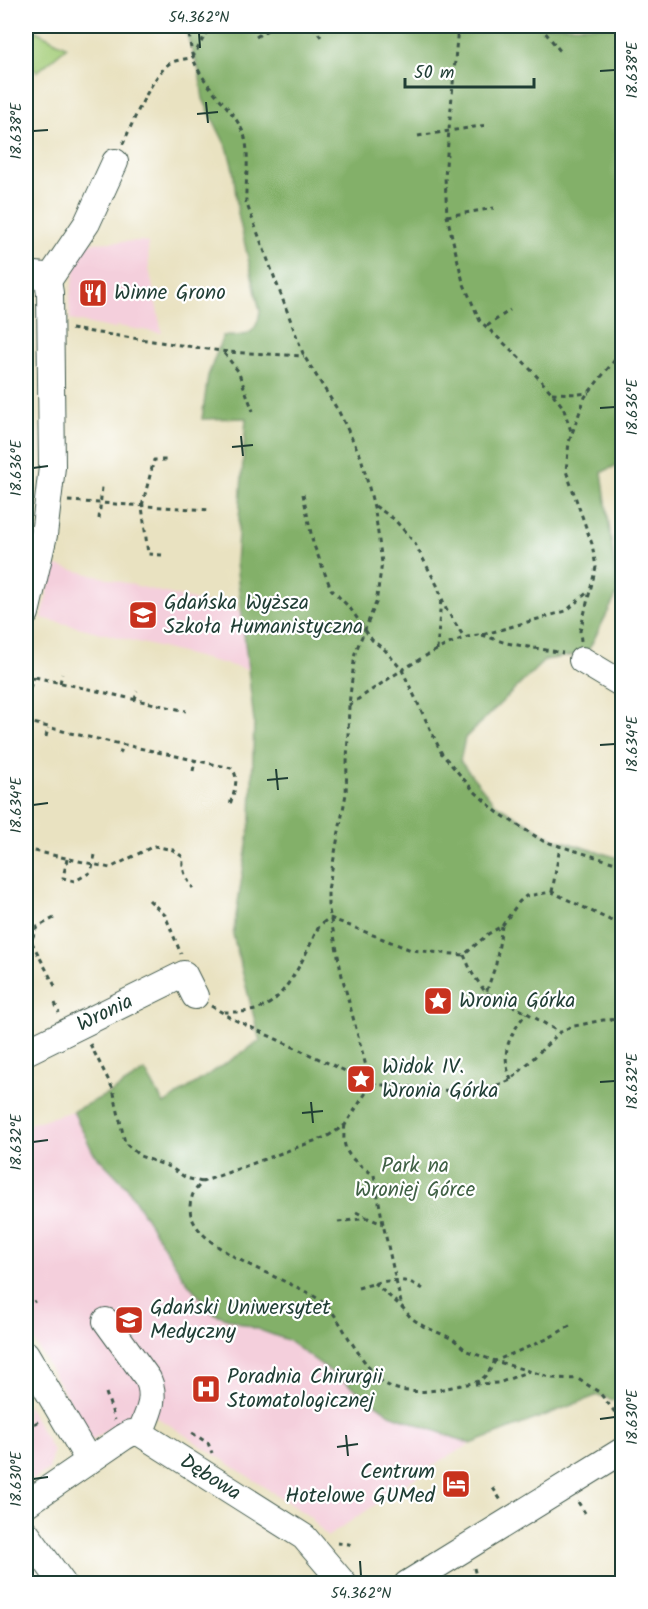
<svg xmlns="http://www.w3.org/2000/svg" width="648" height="1609" font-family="Kalam,sans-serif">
	<rect width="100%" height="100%" fill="#fff"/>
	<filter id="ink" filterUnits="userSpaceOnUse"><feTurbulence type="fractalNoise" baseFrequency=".0167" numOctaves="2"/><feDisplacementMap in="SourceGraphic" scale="12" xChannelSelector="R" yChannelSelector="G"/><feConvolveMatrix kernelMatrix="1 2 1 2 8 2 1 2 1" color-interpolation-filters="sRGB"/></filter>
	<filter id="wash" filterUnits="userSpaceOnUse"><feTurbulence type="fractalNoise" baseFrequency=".008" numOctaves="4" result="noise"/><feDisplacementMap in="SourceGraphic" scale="24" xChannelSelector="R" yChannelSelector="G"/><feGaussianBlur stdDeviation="1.35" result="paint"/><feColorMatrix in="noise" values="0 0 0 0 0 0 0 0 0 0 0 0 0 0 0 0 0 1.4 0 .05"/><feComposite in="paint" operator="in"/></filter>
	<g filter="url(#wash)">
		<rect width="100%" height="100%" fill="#e9e2c1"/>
		<!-- built -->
		<g fill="#f4cfdc">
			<path d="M 142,241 L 148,243 L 149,268 L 162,333 L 116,326 L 115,329 L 70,320 L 69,301 L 77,255 L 85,243 Z"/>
			<path d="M 53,565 L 242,612 L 249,670 L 42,618 Z"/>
			<path d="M 73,1111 L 93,1152 L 126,1186 L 183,1277 L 213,1313 L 287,1340 L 390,1414 L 471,1444 L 442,1460 L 327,1537 L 310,1517 L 165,1422 L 141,1409 L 92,1440 L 26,1328 L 26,1125 Z"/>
			<path d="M 26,1402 L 53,1451 L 49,1469 L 26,1485 Z"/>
		</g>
		<!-- green -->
		<path fill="#a4cd79" stroke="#628556" stroke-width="1.5" d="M 26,26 L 67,47 L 37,72 L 26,62 Z"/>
		<!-- forest -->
		<path fill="#83b069" stroke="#51764e" stroke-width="1.5" d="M 184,26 L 622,26 L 622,463 L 602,472 L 618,592 L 587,653 L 545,660 L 465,738 L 460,761 L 494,803 L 552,838 L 622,859 L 622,1403 L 598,1395 L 471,1444 L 390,1414 L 287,1340 L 213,1313 L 183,1277 L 126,1186 L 93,1152 L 73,1111 L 112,1092 L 145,1071 L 164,1104 L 260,1041 L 233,935 L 251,819 L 254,722 L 236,563 L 246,418 L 202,419 L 208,376 L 223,336 C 245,337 257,336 260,311 L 238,214 L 233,169 L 228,150 L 203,99 L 199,71 Z"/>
	</g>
	<g filter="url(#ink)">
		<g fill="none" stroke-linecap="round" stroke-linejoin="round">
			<!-- minor casing -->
			<g stroke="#3d5649" stroke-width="28">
				<g id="minor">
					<path d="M 26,274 L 44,276 L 48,281 L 50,293 L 52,467 L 44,535 L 26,613"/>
					<path d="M 48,281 L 87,223 L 115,162"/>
					<path d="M 582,660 L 622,684"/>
					<path id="s1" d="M 26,1052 L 184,974 L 195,996"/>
					<path d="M 106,1321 L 148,1379 C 157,1398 148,1414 140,1433"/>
					<path d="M 26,1354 L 89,1461"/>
					<path id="s2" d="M 26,1504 L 124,1437 L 131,1433 L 140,1433 L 304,1537 L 344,1584"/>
					<path d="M 26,1533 L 63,1584"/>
					<path d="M 407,1584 L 622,1451"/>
				</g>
			</g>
			<!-- path -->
			<g stroke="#3d5649" stroke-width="3" stroke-dasharray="4.5 4.5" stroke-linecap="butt">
				<path d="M 188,26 C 190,36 190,48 193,58 C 203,87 231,105 243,132 C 251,151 245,181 246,202 L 304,356 L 339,412 L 361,457 L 375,511 L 382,563 L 376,603 L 355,653 L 349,705 L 346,794 L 328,890 L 328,905 L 342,976 L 371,1085 L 345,1125 L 328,1136 L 202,1182 C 199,1186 193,1192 192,1197 C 173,1247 294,1279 321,1301 C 334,1311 340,1324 348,1337 C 355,1348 372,1374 381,1381 C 400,1396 430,1392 452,1387 C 477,1381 481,1387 495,1361 L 553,1378 L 578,1379 L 599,1392 L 622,1421"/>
				<path d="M 313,26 L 321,37"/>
				<path d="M 458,26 L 445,177 L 447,216 L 463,282 L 480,321 L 521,359 L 552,393 L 563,407 L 572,434"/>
				<path d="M 540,26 L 561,52"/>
				<path d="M 256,37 L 274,26"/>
				<path d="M 418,136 L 487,125"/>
				<path d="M 123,144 C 132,124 152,75 170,63 C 176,60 187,59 193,57 L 210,26"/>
				<path d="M 447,216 L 494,208"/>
				<path d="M 487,326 L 510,310"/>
				<path d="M 71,329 L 228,352 L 304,356"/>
				<path d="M 224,353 L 238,371 L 253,411"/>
				<path d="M 552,393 L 579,394 L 589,393"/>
				<path d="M 303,494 L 313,543 L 331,589 L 350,608 L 372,640 L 385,650 L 402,670 L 442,754 L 473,790 L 497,812 L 543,841 L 622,865"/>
				<path d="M 68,501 L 210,510"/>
				<path d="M 375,506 L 394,519 L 414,542 L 437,585 L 446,609 L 464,637"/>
				<path d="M 99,519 L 102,487"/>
				<path d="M 162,555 L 148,554 L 142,506 L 154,460 L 169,460"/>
				<path d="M 482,635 L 506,643 L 563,653"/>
				<path d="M 581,641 L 580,631 L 596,567 L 592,544 L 566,471 L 569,442 L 585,397 L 622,351"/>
				<path d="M 437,650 L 441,598"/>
				<path d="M 26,660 L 32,631"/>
				<path d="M 26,675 L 186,711"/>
				<path d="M 60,683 L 62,674"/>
				<path d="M 135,700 L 137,691"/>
				<path d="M 349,705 C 379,686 449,634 482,635 L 566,611 L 588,592"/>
				<path d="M 26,706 L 33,676"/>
				<path d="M 26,721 L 70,733 L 231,768 C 241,777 233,793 230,805"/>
				<path d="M 46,737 L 48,728"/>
				<path d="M 120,754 L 123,745"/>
				<path d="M 193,771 L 195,761"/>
				<path d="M 26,841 L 26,839"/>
				<path d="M 26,849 L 110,868 L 154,846 L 173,850 L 183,857 C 182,870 185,877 193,888"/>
				<path d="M 67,859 L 63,878 L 75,881 L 91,872 L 95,855"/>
				<path d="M 552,892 L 560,847"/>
				<path d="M 149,900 L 165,915 L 181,954"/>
				<path d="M 54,918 L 37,927 L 31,941 L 55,986"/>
				<path d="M 330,918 L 411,950 L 464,955 L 488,934 L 502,926 L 519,902 L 526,896 L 552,892 L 622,926"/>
				<path d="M 464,955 L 472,973 L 486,993 L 527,1013 L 559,1032"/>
				<path d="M 55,1003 L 59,1013"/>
				<path d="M 474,1003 L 486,993 L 496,964 L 502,926"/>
				<path d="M 211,1006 L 235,1020 L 354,1075 L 371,1085 L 398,1085 L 429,1090 L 474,1091 L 490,1088 L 511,1080 L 559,1033 L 570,1027 L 603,1020 L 622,1019"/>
				<path d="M 224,1012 C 238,1012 253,1013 265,1006 C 283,998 301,964 309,947 C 316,933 316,926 330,918"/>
				<path d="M 90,1044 L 113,1089 L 125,1143 L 140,1156 L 170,1167 L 186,1178 L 202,1182"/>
				<path d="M 511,1080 C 500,1051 509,1037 526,1013"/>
				<path d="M 345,1125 C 340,1153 352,1160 374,1175 L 383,1224 L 402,1307"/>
				<path d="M 356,1212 L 366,1217"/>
				<path d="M 338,1222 L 368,1218 L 383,1224"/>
				<path d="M 374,1283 L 403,1308 L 411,1318 L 423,1326 L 453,1339 L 467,1351 L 495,1361 L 547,1339 L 573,1324"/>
				<path d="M 358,1288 C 380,1282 403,1274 423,1289"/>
				<path d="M 26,1307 L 35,1301"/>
				<path d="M 475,1384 L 499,1383 L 529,1371"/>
				<path d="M 106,1393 L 115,1420"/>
				<path d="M 26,1428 L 40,1421"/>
				<path d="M 192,1433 L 208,1443 L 212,1453"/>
				<path d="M 493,1488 L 502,1502"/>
				<path d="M 578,1502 L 585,1513"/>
				<path d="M 337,1543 L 349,1544 L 353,1546"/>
				<path d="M 474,1568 L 478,1584"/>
			</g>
			<!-- minor -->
			<use href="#minor" stroke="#fff" stroke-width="26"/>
		</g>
	</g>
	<!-- ticks -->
	<path fill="none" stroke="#1f3d34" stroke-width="2" d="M 199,33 L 200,48M 600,71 L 615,70M 206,102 L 208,123M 197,114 L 218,112M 33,131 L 48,130M 600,408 L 615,407M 241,436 L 243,456M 232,447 L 253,445M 33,468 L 48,466M 600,745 L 615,744M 276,769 L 278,790M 267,780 L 288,778M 33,805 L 48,803M 600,1082 L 615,1081M 311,1102 L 313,1123M 302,1113 L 323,1111M 33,1142 L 48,1140M 600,1419 L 615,1417M 346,1435 L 348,1456M 337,1447 L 358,1444M 33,1479 L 48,1477M 360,1561 L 361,1576"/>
	<!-- icons -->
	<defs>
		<g id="restaurant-square" transform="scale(1.5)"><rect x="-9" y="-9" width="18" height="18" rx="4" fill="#c8321e" stroke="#fff"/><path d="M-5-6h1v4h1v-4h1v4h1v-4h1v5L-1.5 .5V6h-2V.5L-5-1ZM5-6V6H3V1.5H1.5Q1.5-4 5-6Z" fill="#fff"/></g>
		<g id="university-square" transform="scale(1.5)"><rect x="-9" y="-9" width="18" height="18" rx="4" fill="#c8321e" stroke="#fff"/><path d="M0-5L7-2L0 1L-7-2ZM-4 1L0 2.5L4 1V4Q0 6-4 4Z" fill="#fff"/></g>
		<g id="sight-square" transform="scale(1.5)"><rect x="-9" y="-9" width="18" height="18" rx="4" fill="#c8321e" stroke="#fff"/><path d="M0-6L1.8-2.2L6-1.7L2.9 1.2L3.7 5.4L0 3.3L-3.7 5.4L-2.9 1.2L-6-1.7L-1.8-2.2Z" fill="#fff"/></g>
		<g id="hospital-square" transform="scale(1.5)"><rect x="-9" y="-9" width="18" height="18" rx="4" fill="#c8321e" stroke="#fff"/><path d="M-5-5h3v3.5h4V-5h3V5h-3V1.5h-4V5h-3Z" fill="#fff"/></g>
		<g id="hotel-square" transform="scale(1.5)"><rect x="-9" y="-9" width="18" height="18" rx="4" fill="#c8321e" stroke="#fff"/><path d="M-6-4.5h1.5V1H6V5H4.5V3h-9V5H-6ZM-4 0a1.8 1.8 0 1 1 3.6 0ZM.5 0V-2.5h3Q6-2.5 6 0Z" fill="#fff"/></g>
	</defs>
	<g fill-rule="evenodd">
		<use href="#restaurant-square" x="93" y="293"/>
		<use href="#university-square" x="143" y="615"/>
		<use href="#sight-square" x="438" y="1001"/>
		<use href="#sight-square" x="361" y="1079"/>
		<use href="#university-square" x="129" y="1320"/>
		<use href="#hospital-square" x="206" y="1389"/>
		<use href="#hotel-square" x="456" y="1484"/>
	</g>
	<g text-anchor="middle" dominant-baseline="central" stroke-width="4.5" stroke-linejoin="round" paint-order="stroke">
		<!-- poi labels -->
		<g font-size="21" fill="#1f3d34" stroke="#fff" text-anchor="start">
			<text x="114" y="293">Winne Grono</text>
			<text x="164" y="603">Gdańska Wyższa<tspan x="164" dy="24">Szkoła Humanistyczna</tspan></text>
			<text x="459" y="1001">Wronia Górka</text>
			<text x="382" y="1067">Widok IV.<tspan x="382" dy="24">Wronia Górka</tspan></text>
			<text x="150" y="1308">Gdański Uniwersytet<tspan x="150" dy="24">Medyczny</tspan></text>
			<text x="227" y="1377">Poradnia Chirurgii<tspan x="227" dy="24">Stomatologicznej</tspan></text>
			<text x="435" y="1472" text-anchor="end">Centrum<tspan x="435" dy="24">Hotelowe GUMed</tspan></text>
		</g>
		<!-- street labels -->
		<g font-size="21" fill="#1f3d34" stroke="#fff">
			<text stroke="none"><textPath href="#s1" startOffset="88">Wronia</textPath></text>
			<text stroke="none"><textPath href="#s2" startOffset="219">Dębowa</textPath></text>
		</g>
		<!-- park labels -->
		<g font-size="21" fill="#406145" stroke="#fff">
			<text x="415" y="1166">Park na<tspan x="415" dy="24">Wroniej Górce</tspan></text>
		</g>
	</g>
	<!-- margin -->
	<rect width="648" height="1609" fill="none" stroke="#fff" stroke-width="66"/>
	<!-- scale -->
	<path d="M405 78v9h129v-9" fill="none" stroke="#1f3d34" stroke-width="3"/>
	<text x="414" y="78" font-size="18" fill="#1f3d34" stroke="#ffffff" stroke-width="4.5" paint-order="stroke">50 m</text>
	<rect x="33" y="33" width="582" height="1543" fill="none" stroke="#1f3d34" stroke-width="2"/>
	<g font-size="15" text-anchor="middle" fill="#1f3d34">
		<text x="199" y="22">54.362°N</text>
		<text transform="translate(632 70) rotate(-90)" y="5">18.638°E</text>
		<text transform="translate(16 131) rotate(-90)" y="5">18.638°E</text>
		<text transform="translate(632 407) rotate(-90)" y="5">18.636°E</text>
		<text transform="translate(16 468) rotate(-90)" y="5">18.636°E</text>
		<text transform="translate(632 744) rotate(-90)" y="5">18.634°E</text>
		<text transform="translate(16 805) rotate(-90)" y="5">18.634°E</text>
		<text transform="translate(632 1081) rotate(-90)" y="5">18.632°E</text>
		<text transform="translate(16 1142) rotate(-90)" y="5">18.632°E</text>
		<text transform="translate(632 1417) rotate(-90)" y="5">18.630°E</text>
		<text transform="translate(16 1479) rotate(-90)" y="5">18.630°E</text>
		<text x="361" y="1598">54.362°N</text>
	</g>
</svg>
